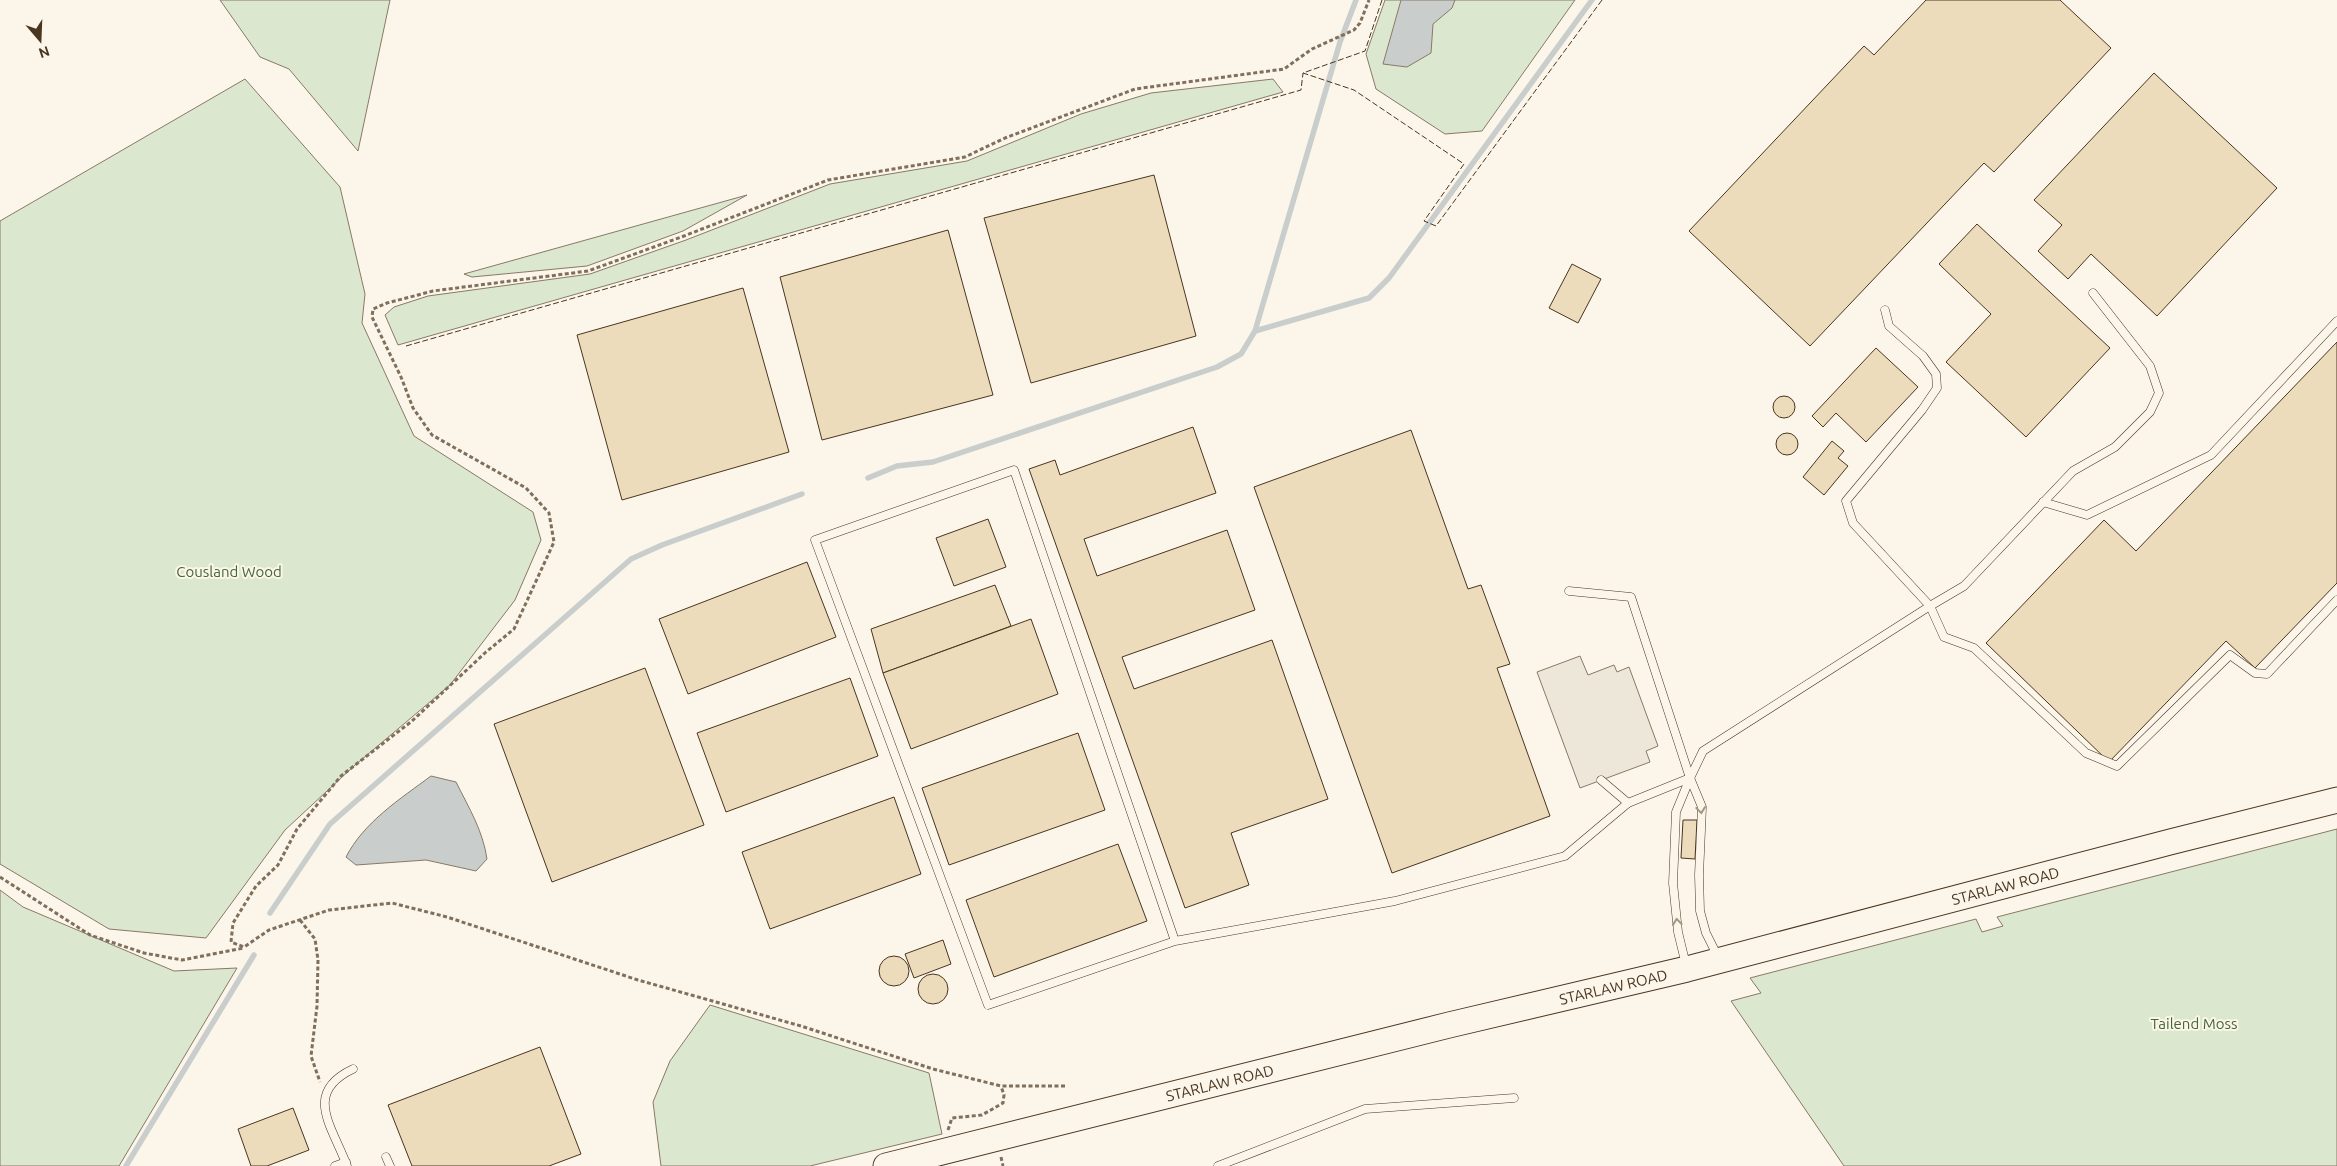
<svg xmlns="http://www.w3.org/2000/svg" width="2337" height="1166" font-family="Ubuntu,sans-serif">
	<rect width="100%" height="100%" fill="#fbf6e9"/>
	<!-- green -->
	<g fill="#dce7d0" stroke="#887966">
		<path d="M 220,0 L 390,0 L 358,151 L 289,69 L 260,57 Z"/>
		<path d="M 1385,0 L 1575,0 L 1482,131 L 1445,134 L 1376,89 L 1366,54 Z"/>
		<path d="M 245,79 L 340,187 L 365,294 L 362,323 L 414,436 L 533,512 L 541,540 L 515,600 L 450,685 L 354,766 L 285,830 L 206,938 L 109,929 L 0,864 L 0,221 Z"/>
		<path d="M 1273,79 L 1283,92 L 398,345 L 385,315 L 394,307 L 428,296 L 590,274 L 686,240 L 830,184 L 967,161 L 1081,114 L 1151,93 Z"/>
		<path d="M 747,195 L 683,231 L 587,266 L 472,277 L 464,274 Z"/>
		<path d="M 2337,829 L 2337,1166 L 1844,1166 L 1731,1001 L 1761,993 L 1750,978 L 1976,919 L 1982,932 L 2003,926 L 1997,917 Z"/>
		<path d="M 0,890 L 23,907 L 174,971 L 237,968 L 119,1166 L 0,1166 Z"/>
		<path d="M 710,1005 L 929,1073 L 942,1134 L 810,1166 L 661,1166 L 653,1102 L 670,1061 Z"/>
	</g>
	<!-- parking -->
	<path fill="#ede7d9" stroke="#887966" d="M 1580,656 L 1588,675 L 1614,665 L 1617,672 L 1629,667 L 1658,746 L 1646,751 L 1650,762 L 1580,788 L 1537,672 Z"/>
	<!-- water -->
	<g fill="#c9cecd" stroke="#887966">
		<path d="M 1401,0 L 1455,0 L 1452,8 L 1433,24 L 1431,53 L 1407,67 L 1383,64 Z"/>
		<path d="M 431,776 L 456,782 C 469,808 483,831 487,859 L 476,871 L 426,860 L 356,865 L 346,857 C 364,822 400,799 431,776 Z"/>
	</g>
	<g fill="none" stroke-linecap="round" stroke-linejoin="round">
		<!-- stream -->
		<g stroke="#c9cecd" stroke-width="5.5">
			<path d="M 1255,331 L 1340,42 L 1356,0"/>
			<path d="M 868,478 L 897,466 L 933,462 L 1217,367 L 1241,354 L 1255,331 L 1369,298 L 1389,278 L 1592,0"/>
			<path d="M 270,913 L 330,824 L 631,559 L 662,545 L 802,494"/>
			<path d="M 126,1166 L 254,955"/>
		</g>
	</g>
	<!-- building -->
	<g fill="#ecdcbc" stroke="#4a3520">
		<path d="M 1926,0 L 2060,0 L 2111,48 L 1994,172 L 1984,163 L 1810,346 L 1689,231 L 1864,46 L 1874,55 Z"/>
		<path d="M 2154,73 L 2277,188 L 2157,316 L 2091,254 L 2068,279 L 2038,251 L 2062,225 L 2034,200 Z"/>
		<path d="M 1154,175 L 1196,336 L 1031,383 L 984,218 Z"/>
		<path d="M 1977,224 L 2110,348 L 2026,437 L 1946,362 L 1991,314 L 1939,264 Z"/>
		<path d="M 948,230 L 993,395 L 822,440 L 780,277 Z"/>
		<path d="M 1572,264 L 1601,279 L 1578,323 L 1549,308 Z"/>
		<path d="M 743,288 L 789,452 L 622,500 L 577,335 Z"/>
		<path d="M 2337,342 L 2337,583 L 2255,668 L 2226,641 L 2109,762 L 1986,643 L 2104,520 L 2136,551 Z"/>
		<path d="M 1876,348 L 1918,387 L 1866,442 L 1836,413 L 1823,427 L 1812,416 Z"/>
		<circle cx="1784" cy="407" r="11"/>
		<path d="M 1193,427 L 1216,493 L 1084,539 L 1097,576 L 1227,530 L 1255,610 L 1122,657 L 1134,689 L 1272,640 L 1328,799 L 1231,833 L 1249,885 L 1185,908 L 1029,469 L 1055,460 L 1060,475 Z"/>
		<path d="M 1411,430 L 1468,589 L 1481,585 L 1510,664 L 1497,668 L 1550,816 L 1392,873 L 1254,487 Z"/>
		<circle cx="1787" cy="444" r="11"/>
		<path d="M 1832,441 L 1844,451 L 1838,458 L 1848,466 L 1824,495 L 1803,477 Z"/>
		<path d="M 988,519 L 1006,567 L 954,586 L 936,538 Z"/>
		<path d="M 807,562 L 836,637 L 688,694 L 659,619 Z"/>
		<path d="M 995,585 L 1011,626 L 883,673 L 871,629 Z"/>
		<path d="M 1031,619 L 1058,694 L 911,749 L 883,673 Z"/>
		<path d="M 645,668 L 704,825 L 552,882 L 494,724 Z"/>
		<path d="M 850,678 L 878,756 L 726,812 L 697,733 Z"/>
		<path d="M 1078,733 L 1105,810 L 949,865 L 922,788 Z"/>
		<path d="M 894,797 L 921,874 L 770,929 L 742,852 Z"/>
		<path d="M 1683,820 L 1697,820 L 1695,859 L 1681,858 Z"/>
		<path d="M 1118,844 L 1147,921 L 994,977 L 966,900 Z"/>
		<path d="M 943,940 L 951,964 L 914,978 L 905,954 Z"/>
		<circle cx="894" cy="971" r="15"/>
		<circle cx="933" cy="989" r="15"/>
		<path d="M 540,1047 L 581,1154 L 549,1166 L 412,1166 L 388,1105 Z"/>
		<path d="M 293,1108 L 309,1150 L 267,1166 L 251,1166 L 238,1129 Z"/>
	</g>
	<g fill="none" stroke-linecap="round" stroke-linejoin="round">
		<!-- service casing -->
		<g stroke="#4a3520" stroke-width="9">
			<g id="service">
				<path d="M 1885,310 L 1889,326 L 1923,356 L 1936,374 L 1937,388 L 1922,410 L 1846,501 L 1853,523 L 1930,606 L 1944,637 L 1974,648 L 2086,753 L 2117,766 L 2230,655 L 2255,673 L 2267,674 L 2337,600"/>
				<path d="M 2043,502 L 2087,515 L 2211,455 L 2337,321"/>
				<path d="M 1569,591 L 1631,597 L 1690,778"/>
				<path d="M 1601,780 L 1628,803"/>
				<path d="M 1175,941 L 1014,470 L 815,540 L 988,1005 L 1175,941 L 1395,901 L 1565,856 L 1628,803 L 1690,778 L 1703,751 L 1930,606 L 1964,586 L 2073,471 L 2115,447 L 2150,412 L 2159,393 L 2150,366 L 2093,293"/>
				<path d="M 1686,965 L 1678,932 L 1673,883 L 1676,812 L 1690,778 L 1702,807 L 1699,875 L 1700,911 L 1706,933 L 1718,957"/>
				<path d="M 386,1157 L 390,1166"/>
				<path d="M 335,1166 L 346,1162"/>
				<path d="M 347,1166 C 333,1127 302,1093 353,1069"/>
				<path d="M 1218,1166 L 1365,1109 L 1514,1098"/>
			</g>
		</g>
		<!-- primary casing -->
		<g stroke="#4a3520" stroke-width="27">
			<g id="primary">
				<path id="s1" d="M 886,1166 L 1449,1025 L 1687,969 L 2170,842 L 2337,800"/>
			</g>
		</g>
		<!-- path -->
		<g stroke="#7f6f5c" stroke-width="3" stroke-dasharray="4 2.5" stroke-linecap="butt">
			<path d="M 0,877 L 90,935 L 144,953 L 182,960 L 244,948"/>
			<path d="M 300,920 L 315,939 L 318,960 L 317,1006 L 311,1056 L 320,1082"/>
			<path d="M 1065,1086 L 1001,1086 L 933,1069 L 801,1026 L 638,980 L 447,917 L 392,903 L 329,910 L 269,930 L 244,947 L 231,942 L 233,923 L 256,886 L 278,865 L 297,829 L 341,776 L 412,721 L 486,652 L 514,629 L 554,542 L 549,513 L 526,488 L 432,435 L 413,408 L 401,377 L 372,317 L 373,309 L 387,303 L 433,291 L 588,271 L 684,236 L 828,180 L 965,157 L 1005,138 L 1135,89 L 1284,69 L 1312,49 L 1354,30 L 1360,23 L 1369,0"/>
			<path d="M 948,1130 L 952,1118 L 982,1115 L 1003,1103 L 1004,1095 L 1001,1086"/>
			<path d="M 1001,1157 L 1003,1166"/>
		</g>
		<!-- service -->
		<use href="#service" stroke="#fbf6e9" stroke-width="8"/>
		<!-- primary -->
		<use href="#primary" stroke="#fbf6e9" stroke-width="25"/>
		<!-- fence -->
		<g stroke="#4a3520" stroke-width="1" stroke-dasharray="6 2.5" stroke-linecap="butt">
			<path d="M 1382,0 L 1365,51 L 1303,73 L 1354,90 L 1464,164 L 1424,221 L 1436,226 L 1602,0"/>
			<path d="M 406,346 L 1301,90 L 1303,73"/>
		</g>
	</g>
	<!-- one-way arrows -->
	<defs><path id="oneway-chevron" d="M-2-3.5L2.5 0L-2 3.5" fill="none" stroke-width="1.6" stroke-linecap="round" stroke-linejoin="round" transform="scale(1.25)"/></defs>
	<g stroke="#a29684">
		<use href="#oneway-chevron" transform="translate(1701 810) rotate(83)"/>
		<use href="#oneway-chevron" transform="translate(1677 922) rotate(-96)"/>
	</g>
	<g text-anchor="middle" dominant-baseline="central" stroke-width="4" stroke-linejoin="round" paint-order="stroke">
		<!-- park labels -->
		<g font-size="15" fill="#436837" stroke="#fbf6e9">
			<text x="229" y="571">Cousland Wood</text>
			<text x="2194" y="1023">Tailend Moss</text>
		</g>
		<!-- street labels -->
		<g font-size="15" fill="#4a3520" stroke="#fbf6e9">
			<text stroke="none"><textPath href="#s1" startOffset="1154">STARLAW ROAD</textPath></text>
			<text stroke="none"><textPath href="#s1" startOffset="749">STARLAW ROAD</textPath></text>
			<text stroke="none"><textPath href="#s1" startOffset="344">STARLAW ROAD</textPath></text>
		</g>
	</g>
	<!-- north arrow -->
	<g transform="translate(40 40) rotate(161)" stroke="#fbf6e9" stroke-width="4" paint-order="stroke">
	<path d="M0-4L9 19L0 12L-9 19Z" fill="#4a3520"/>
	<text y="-8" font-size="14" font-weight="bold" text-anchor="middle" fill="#4a3520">N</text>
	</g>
</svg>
